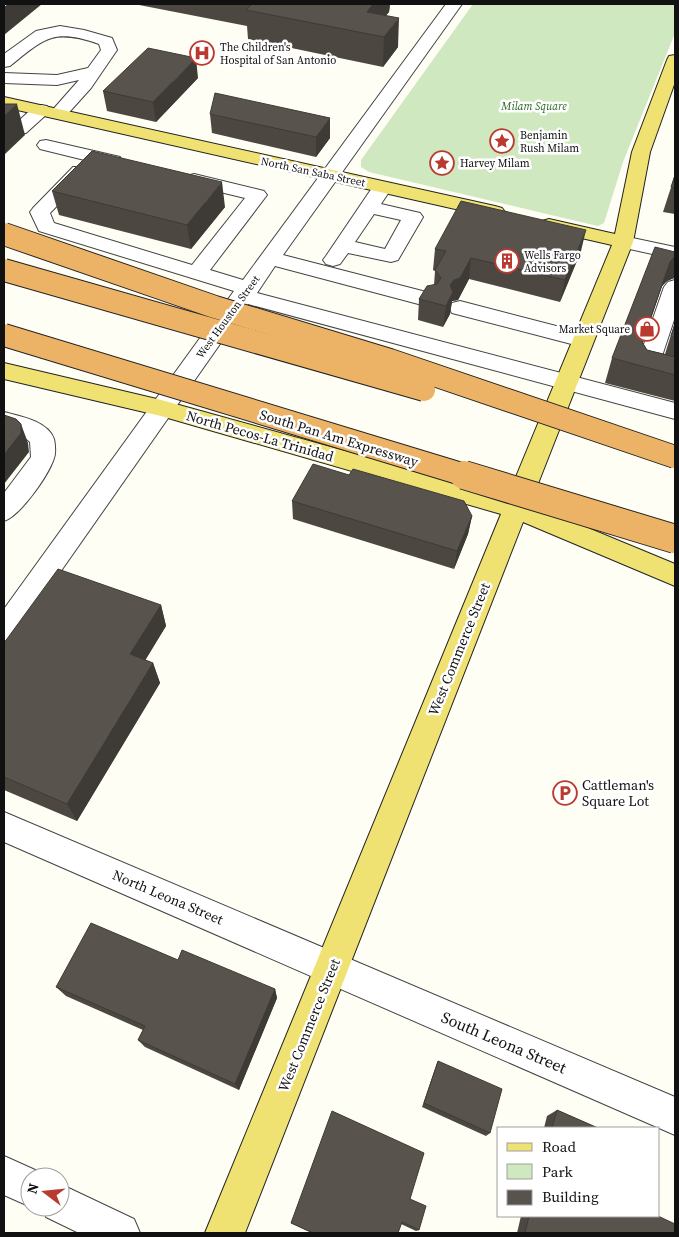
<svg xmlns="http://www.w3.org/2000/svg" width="679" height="1237" font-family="'Source Serif 4',serif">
	<rect width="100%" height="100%" fill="#fefef5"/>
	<!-- green -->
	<path fill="#cfe8bf" d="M 473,4 L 675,4 L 675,33 L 623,162 L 604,223 L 598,226 L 589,224 L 369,172 L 361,167 L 361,160 Z"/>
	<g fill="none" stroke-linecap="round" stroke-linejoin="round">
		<!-- minor casing -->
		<g stroke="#444" stroke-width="2">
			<g id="minor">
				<path d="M 446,4 L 462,4 L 283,255 L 434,294 L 437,299 L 434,304 L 426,306 L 275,266 L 257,293 L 675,403 L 675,419 L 248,304 L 14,638 L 4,641 L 4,609 L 234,291 L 39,231 L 30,212 L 33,208 L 73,167 L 87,167 L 89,171 L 87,175 L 50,213 L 54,223 L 192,265 L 245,198 L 187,184 L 185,180 L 187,176 L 194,174 L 264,191 L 267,195 L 210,270 L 243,280 Z"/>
				<path d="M 60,26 L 84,30 L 112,38 L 117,50 L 91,88 L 64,118 L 52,118 L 49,114 L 79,80 L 57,85 L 4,83 L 4,73 L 57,75 L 88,68 L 101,50 L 99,44 C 53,28 45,38 10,66 L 4,67 L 4,54 L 36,31 Z"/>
				<path d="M 41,105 L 47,106 L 50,110 L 47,114 L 26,133 L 14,133 L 11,129 L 14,125 L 35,106 Z"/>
				<path d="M 46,140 L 120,157 L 122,161 L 120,165 L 113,167 L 40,149 L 37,145 L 40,141 Z"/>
				<path d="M 379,186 L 386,188 L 389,192 L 381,204 L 420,213 L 423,217 L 398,260 L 391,262 L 348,253 L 340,264 L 333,266 L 326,264 L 323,260 L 326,256 L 372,188 ZM 374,214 L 401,220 L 385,249 L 355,242 Z"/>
				<path d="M 623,236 L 675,247 L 675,259 L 616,246 L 613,242 L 616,238 Z"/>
				<path d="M 675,280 L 675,317 L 660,362 L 675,366 L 675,382 L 639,372 L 636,367 L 664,287 L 668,282 Z"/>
				<path d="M 460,301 L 591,335 L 594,340 L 591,345 L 583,347 L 452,313 L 449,308 L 452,303 Z"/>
				<path d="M 4,412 C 19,416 48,421 54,439 C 55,443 56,454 54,458 C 49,475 20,516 4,521 L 4,493 L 31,457 L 30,442 L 22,435 L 4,429 Z"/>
				<path d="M 4,812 L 675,1097 L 675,1135 L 4,842 Z"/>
				<path d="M 4,1156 L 44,1174 L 45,1177 L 30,1177 L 31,1207 L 4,1195 Z"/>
				<path d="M 60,1184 L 134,1219 L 140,1233 L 79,1233 L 46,1217 L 42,1207 L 60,1207 Z"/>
			</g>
		</g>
		<!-- major casing -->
		<g stroke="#222" stroke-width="2">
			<g id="major">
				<path d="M 675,55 L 675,82 L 650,152 L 633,242 L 530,504 L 675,564 L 675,586 L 523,522 L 245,1233 L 205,1233 L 501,514 L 161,416 L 4,379 L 4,363 L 161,400 L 508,496 L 612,245 L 542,229 L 539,225 L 542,221 L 549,219 L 615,234 L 632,152 L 667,60 L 669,56 Z"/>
				<path d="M 4,97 L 495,206 L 502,208 L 505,212 L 502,216 L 495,218 L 4,107 Z"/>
			</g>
		</g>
		<!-- minor -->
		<use href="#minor" fill="#fff" fill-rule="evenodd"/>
		<!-- major -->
		<use href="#major" fill="#f0e173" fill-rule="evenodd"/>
		<!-- highway-bridge-far1 casing -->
		<g stroke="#222" stroke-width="24" stroke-linecap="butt">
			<g id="highway-bridge-far1">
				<path d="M 4,234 L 215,307 L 390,360 L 675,457"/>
				<path d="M 4,270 L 424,390"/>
				<path d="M 4,335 L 468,476"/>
			</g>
		</g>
		<!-- highway-bridge casing -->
		<g stroke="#222" stroke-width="30" stroke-linecap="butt">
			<path id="highway-bridge" d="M 464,475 L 675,539"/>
		</g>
		<!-- highway-bridge-far1 -->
		<use href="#highway-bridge-far1" stroke="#ecb366" stroke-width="22"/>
		<!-- highway-bridge -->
		<use href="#highway-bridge" stroke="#ecb366" stroke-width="28"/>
	</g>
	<!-- wall -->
	<g fill="#4d4742">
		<path d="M 134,4 L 390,4 L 389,12 L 386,15 L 398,47 L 383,67 L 248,39 L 247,26 Z"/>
		<path d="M 198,78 L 156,122 L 107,111 L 103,91 Z"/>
		<path d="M 210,114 L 330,138 L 316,157 L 212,133 Z"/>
		<path d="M 675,175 L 675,214 L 663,212 Z"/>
		<path d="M 52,191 L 225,207 L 191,249 L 59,215 Z"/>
		<path d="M 435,249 L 581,251 L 560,302 L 469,279 L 458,300 L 452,301 L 450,314 L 443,327 L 418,320 L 419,299 L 434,285 L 435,271 L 433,270 Z"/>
		<path d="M 675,252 L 675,279 L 674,278 L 667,281 L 662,286 L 643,343 L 647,350 L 665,354 L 675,322 L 675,401 L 605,383 L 612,358 Z"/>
		<path d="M 292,501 L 472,516 L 468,534 L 454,569 L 293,519 Z"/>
		<path d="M 161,605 L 166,626 L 145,660 L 153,663 L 160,683 L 77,821 L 4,790 L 4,643 Z"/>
		<path d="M 178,960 L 275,989 L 277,998 L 239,1090 L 145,1047 L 138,1040 L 143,1030 L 66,996 L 56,987 Z"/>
		<path d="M 438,1061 L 490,1133 L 486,1136 L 422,1107 L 436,1066 Z"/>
		<path d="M 557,1110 L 598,1128 L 544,1128 L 547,1116 Z"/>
		<path d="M 410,1199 L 419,1230 L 416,1231 L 401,1224 L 398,1233 L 312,1233 L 291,1223 Z"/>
		<path d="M 521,1216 L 658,1216 L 675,1233 L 517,1233 Z"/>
	</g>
	<!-- shaded-wall -->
	<g fill="#3e3a36">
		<path d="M 8,4 L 42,4 L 4,35 L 4,7 Z"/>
		<path d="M 373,4 L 390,4 L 389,12 L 371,34 L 367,12 Z"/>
		<path d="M 399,18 L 398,47 L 383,67 L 384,37 Z"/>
		<path d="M 196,58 L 198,78 L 156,122 L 153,102 Z"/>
		<path d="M 17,104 L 25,135 L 4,155 L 4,116 Z"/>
		<path d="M 330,118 L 330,138 L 316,157 L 316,137 Z"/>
		<path d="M 222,182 L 225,207 L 191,249 L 187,225 Z"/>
		<path d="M 586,230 L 581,251 L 560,302 L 565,280 Z"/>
		<path d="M 675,256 L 675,276 L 674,278 L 667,281 L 662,286 L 634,366 L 670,262 Z"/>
		<path d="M 471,258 L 469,279 L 458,300 L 452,301 L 450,314 L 443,327 L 446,306 L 450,285 Z"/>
		<path d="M 21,424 L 28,443 L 29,452 L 4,484 L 4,455 Z"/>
		<path d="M 472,516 L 468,534 L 454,569 L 457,551 Z"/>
		<path d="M 161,605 L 166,626 L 137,674 L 130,654 Z"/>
		<path d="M 153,663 L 160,683 L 77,821 L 67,804 Z"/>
		<path d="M 275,989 L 277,998 L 239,1090 L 235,1084 Z"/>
	</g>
	<!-- building -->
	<g fill="#59534d" stroke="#3e3a36">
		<path d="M 252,4 L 373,4 L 367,12 L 399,18 L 384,37 L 246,10 Z"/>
		<path d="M 148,48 L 196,58 L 153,102 L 103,91 Z"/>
		<path d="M 215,93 L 330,118 L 316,137 L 210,114 Z"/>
		<path d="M 4,104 L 17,104 L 4,116 Z"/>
		<path d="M 92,151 L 222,182 L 187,225 L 52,191 Z"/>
		<path d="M 675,175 L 675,188 L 671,187 Z"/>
		<path d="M 461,201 L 586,230 L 565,280 L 471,258 L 460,278 L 454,280 L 450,285 L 453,292 L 446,306 L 419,299 L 427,286 L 437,284 L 441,278 L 435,270 L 446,251 L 435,249 Z"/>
		<path d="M 655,247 L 675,252 L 675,256 L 670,262 L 642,342 L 647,350 L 675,357 L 675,375 L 612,358 Z"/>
		<path d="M 675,324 L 675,338 L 671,336 Z"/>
		<path d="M 4,415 L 16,419 L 21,424 L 21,433 L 4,455 Z"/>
		<path d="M 313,464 L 349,475 L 353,469 L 464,501 L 472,516 L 457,551 L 292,501 Z"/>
		<path d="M 58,569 L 161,605 L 130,654 L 153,663 L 67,804 L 4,777 L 4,643 Z"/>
		<path d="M 91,923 L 178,960 L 182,950 L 275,989 L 235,1084 L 138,1040 L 145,1026 L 56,987 Z"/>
		<path d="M 438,1061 L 502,1089 L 490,1133 L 424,1103 Z"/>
		<path d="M 557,1110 L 598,1128 L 552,1128 Z"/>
		<path d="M 332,1111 L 424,1153 L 410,1199 L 426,1206 L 419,1230 L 402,1222 L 398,1233 L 313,1233 L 291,1223 Z"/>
		<path d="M 529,1216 L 658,1216 L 675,1224 L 675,1233 L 525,1233 Z"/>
	</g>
	<!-- icons -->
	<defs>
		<g id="hospital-ring" transform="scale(1.25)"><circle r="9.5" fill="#fff" stroke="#ba3a2f" stroke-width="1.5"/><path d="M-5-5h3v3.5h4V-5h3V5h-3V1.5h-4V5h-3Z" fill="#ba3a2f"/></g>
		<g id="sight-ring" transform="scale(1.25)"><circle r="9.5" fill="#fff" stroke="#ba3a2f" stroke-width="1.5"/><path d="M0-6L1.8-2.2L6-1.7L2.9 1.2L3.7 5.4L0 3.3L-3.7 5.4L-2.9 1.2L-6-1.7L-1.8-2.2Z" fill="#ba3a2f"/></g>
		<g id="building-ring" transform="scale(1.25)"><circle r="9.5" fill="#fff" stroke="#ba3a2f" stroke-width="1.5"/><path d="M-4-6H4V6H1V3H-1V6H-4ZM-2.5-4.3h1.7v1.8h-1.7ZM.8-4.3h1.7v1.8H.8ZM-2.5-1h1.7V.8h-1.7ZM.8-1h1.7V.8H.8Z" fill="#ba3a2f"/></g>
		<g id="shop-ring" transform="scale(1.25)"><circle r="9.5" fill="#fff" stroke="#ba3a2f" stroke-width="1.5"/><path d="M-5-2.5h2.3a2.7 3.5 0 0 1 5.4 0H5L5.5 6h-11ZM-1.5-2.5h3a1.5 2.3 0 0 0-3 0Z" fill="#ba3a2f"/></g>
		<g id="parking-ring" transform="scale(1.25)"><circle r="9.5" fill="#fff" stroke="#ba3a2f" stroke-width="1.5"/><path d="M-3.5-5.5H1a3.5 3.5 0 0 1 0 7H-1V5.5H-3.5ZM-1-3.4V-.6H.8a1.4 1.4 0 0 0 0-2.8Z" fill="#ba3a2f"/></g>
	</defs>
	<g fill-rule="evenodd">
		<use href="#hospital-ring" x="202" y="53"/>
		<use href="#sight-ring" x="502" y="141"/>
		<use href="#sight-ring" x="442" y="163"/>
		<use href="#building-ring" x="507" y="261"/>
		<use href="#shop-ring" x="647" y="329"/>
		<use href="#parking-ring" x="565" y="793"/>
	</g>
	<g text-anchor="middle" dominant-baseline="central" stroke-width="5" stroke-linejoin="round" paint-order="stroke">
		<!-- far-poi labels -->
		<g font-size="11" fill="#111" stroke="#fff" text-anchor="start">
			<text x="220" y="47">The Children's<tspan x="220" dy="13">Hospital of San Antonio</tspan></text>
			<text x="520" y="135">Benjamin<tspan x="520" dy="13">Rush Milam</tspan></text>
			<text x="460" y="163">Harvey Milam</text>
			<text x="524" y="255">Wells Fargo<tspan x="524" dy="13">Advisors</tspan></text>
			<text x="630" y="329" text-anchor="end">Market Square</text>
		</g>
		<!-- far-park labels -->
		<g font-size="11" font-style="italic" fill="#296623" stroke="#fff">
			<text x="534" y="106">Milam Square</text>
		</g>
		<!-- far-street labels -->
		<g font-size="11" fill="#111" stroke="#fff">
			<text transform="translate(313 172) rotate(12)">North San Saba Street</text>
			<text transform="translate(228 317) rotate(-54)">West Houston Street</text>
		</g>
		<!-- street labels -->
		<g font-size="14" fill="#111" stroke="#fff">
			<text transform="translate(260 436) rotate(16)">North Pecos-La Trinidad</text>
			<text transform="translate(339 438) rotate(17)">South Pan Am Expressway</text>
			<text transform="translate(459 649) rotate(-68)">West Commerce Street</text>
			<text transform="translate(168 897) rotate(23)">North Leona Street</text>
			<text transform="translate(309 1025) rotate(-68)">West Commerce Street</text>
		</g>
		<!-- poi labels -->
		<g font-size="14" fill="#111" stroke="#fff" text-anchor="start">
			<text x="582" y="785">Cattleman's<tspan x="582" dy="16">Square Lot</tspan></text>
		</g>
		<!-- near-street labels -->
		<g font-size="16" fill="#111" stroke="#fff">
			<text transform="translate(504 1042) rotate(23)">South Leona Street</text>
		</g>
	</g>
	<!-- border -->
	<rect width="679" height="1237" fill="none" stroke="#111111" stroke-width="10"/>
	<!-- legend -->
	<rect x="497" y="1127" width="162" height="90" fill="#ffffff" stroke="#a0a0a0"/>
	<rect x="507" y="1143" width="25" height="8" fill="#f0e173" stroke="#a0a0a0"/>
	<text x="542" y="1152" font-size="15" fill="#111111">Road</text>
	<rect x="507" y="1164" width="25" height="15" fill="#cfe8bf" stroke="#a0a0a0"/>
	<text x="542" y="1177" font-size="15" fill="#111111">Park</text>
	<rect x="507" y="1190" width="25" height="15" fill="#59534d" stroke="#a0a0a0"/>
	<text x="542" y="1202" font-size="15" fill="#111111">Building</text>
	<!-- north arrow -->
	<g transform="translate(45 1192) rotate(286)"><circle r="24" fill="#ffffff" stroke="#a0a0a0"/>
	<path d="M0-4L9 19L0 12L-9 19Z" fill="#ba3a2f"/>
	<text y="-8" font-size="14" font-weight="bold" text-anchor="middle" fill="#111111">N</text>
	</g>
</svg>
